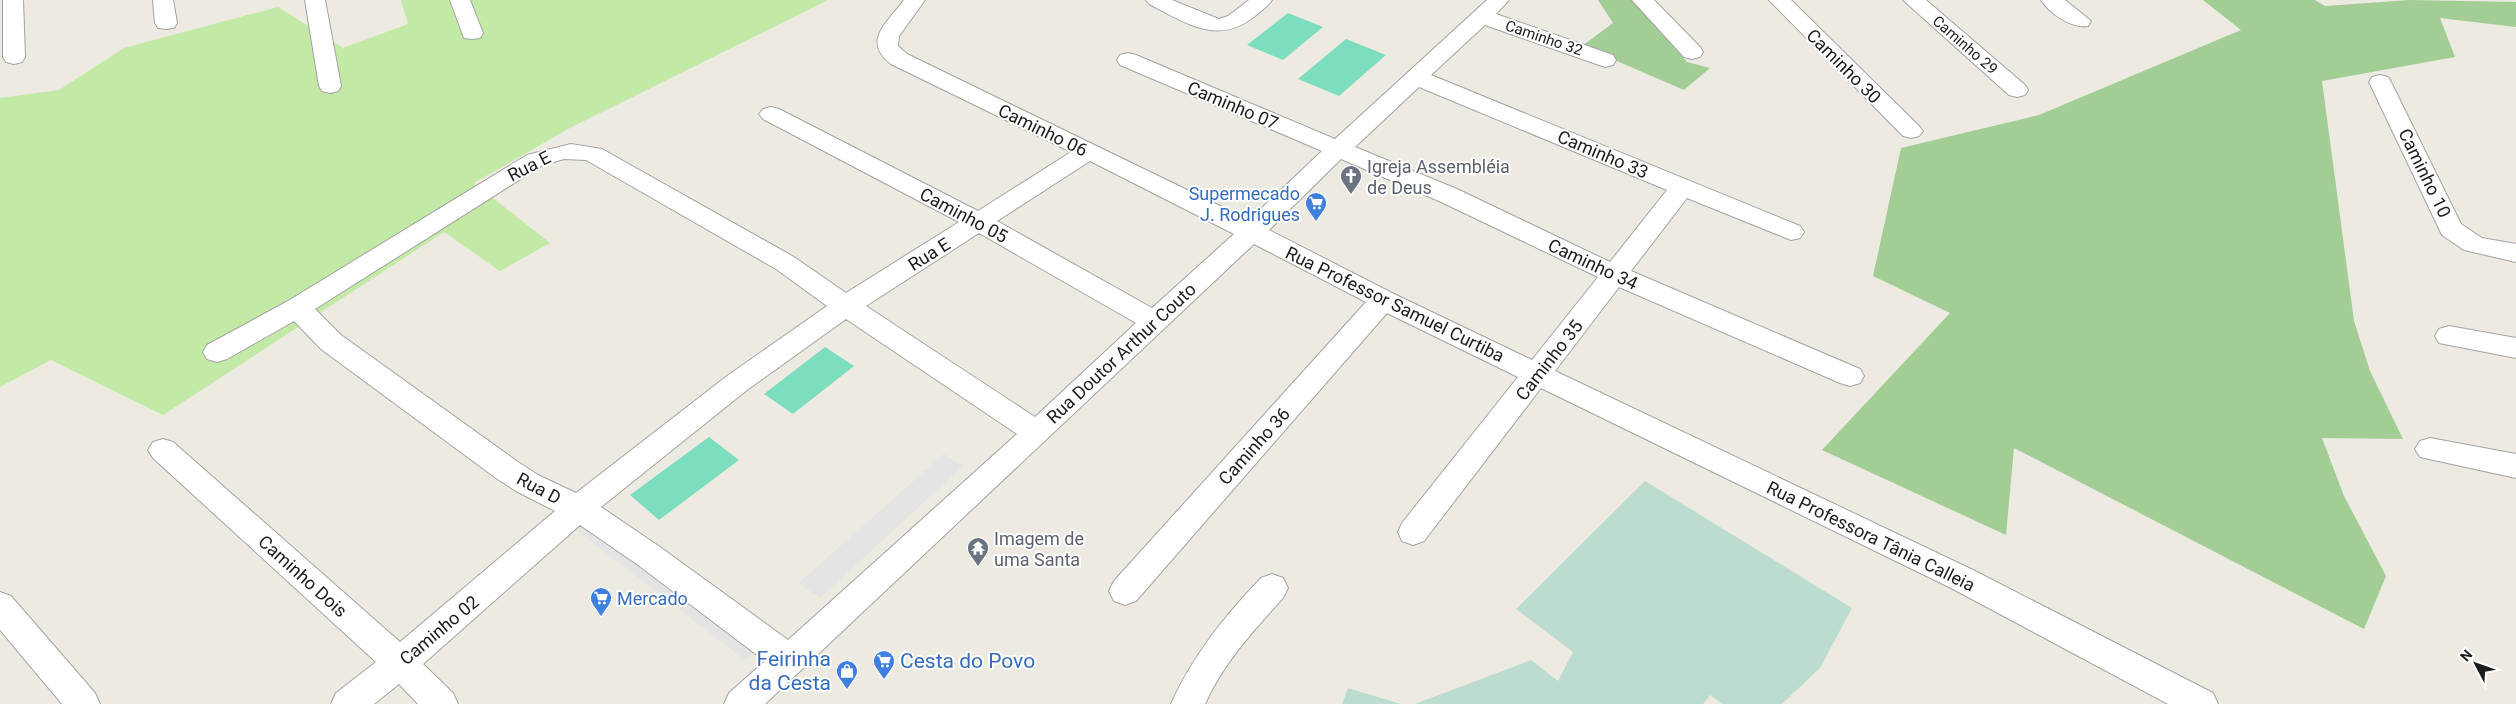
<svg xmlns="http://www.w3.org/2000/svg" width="2516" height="704" font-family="Roboto,sans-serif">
	<rect width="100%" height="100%" fill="#edeae1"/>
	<!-- grass -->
	<path fill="#c2e9a5" d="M 401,0 L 828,0 L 568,129 L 474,183 L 550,243 L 500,271 L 444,232 L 163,415 L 51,360 L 0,387 L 0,98 L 59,90 L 124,48 L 278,7 L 343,48 L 408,24 Z"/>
	<!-- forest -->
	<g fill="#a2cd95">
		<path d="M 1598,0 L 1633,0 L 1687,62 L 1710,68 L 1684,90 L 1582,46 L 1613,23 Z"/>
		<path d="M 2203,0 L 2315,0 L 2325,6 L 2410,0 L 2516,2 L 2516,27 L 2440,18 L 2455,57 L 2322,81 L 2354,321 L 2370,371 L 2403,439 L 2322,438 L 2344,496 L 2386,576 L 2364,629 L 2014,448 L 2006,535 L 1822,450 L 1950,313 L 1873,276 L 1901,148 L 2039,115 L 2241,30 Z"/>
	</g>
	<!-- wetland -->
	<g fill="#bddcd0">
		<path d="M 1645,481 L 1852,608 L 1820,668 L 1782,704 L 1722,704 L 1710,695 L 1703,704 L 1415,704 L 1531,660 L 1558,681 L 1573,652 L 1516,609 Z"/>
		<path d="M 1348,688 L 1401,704 L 1342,704 Z"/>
	</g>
	<!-- pitch -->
	<g fill="#7ddebf">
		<path d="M 1288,13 L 1323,27 L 1283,60 L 1247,45 Z"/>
		<path d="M 1346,39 L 1386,55 L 1339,96 L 1298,79 Z"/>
		<path d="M 825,347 L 854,366 L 793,414 L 764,394 Z"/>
		<path d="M 709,437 L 739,460 L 659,520 L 630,495 Z"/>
	</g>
	<!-- parking -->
	<g fill="#e4e4e4">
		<path d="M 944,454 L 963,466 L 820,598 L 799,583 Z"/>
		<path d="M 584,515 L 758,648 L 745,660 L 571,526 Z"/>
	</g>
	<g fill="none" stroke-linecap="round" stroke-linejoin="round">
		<!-- minor casing -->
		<g stroke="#a3a3a3" stroke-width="2">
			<g id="minor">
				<path d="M 3,0 L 23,0 L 25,57 L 22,62 L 14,64 L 6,62 L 3,57 Z"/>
				<path d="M 153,0 L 173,0 L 177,23 L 174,28 L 166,29 L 158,28 L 155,23 Z"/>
				<path d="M 305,0 L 325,0 L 341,86 L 338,91 L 330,93 L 322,91 L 319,86 Z"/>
				<path d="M 450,0 L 470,0 L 483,33 L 480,38 L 472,39 L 464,38 Z"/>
				<path d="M 904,0 L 925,0 L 899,36 L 898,46 L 907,54 L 1249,220 L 1322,151 L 1120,65 L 1117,60 L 1120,55 L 1128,53 L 1136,55 L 1335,139 L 1487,0 L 1509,0 L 1496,14 L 1613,55 L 1616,60 L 1613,65 L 1605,67 L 1485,25 L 1431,75 L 1800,226 L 1804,232 L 1800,238 L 1791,240 L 1687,198 L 1631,271 L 1860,369 L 1864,376 L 1860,383 L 1850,386 L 1840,383 L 1619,287 L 1555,371 L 1973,570 L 2213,693 L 2218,704 L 2168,704 L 1951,588 L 1541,388 L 1424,541 L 1413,545 L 1402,541 L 1398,532 L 1402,523 L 1518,377 L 1387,313 L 1136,601 L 1125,605 L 1114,601 L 1109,591 L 1114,581 L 1366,302 L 1254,244 L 765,704 L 724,704 L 729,693 L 765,661 L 638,565 L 580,525 L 423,664 L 453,693 L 458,704 L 418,704 L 399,684 L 374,704 L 331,704 L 336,693 L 376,662 L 153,458 L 148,450 L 153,442 L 163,439 L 173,442 L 400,642 L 555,511 L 516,491 L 496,478 L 321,349 L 294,321 L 227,359 L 217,362 L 207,359 L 203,352 L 207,345 L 288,301 L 527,155 L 571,144 L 602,149 L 794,257 L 846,293 L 959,222 L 763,119 L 759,114 L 763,109 L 771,107 L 779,109 L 978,211 L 1071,152 L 891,64 C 861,41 888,22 904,0 ZM 1419,87 L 1667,190 L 1610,262 L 1457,189 L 1355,147 ZM 564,159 L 586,160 L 776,269 L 827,306 L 727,376 L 576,493 L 538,475 L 518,462 L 341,335 L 315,309 L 543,165 ZM 1341,159 L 1439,201 L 1598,277 L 1532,360 L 1392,293 L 1269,230 ZM 1090,161 L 1234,234 L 1152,308 L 997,221 ZM 979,233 L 1136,323 L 1035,417 L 866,306 ZM 846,319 L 1017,434 L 788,640 L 660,547 L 601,507 L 747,390 Z"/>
				<path d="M 1146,0 L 1172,0 L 1219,19 L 1228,16 L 1249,0 L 1272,0 C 1268,6 1261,11 1255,16 C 1218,46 1186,23 1149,4 Z"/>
				<path d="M 1632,0 L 1654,0 L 1700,47 L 1703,52 L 1700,57 L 1692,59 L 1684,57 Z"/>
				<path d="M 1769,0 L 1791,0 L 1919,126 L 1923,131 L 1919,136 L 1911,138 L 1903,136 Z"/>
				<path d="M 1903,0 L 1926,0 L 2025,85 L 2028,90 L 2025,95 L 2017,97 L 2009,95 Z"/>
				<path d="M 2041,0 L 2065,0 L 2091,21 L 2088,26 C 2072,29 2049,13 2041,0 Z"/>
				<path d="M 2380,75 L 2388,77 L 2391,82 L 2461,224 L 2482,238 L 2516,244 L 2516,262 L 2464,250 L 2442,235 L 2369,82 L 2372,77 Z"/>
				<path d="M 2449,326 L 2516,338 L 2516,358 L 2439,343 L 2435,336 L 2439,329 Z"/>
				<path d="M 2430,438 L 2516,454 L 2516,478 L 2420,457 L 2415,449 L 2420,441 Z"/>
				<path d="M 1272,574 L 1283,578 L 1288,588 L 1283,598 C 1254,630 1223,663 1205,704 L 1171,704 C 1193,655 1224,617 1261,578 Z"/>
				<path d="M 0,592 L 11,596 L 95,693 L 100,704 L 62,704 L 0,630 Z"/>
			</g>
		</g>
		<!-- minor -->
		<use href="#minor" fill="#fff" fill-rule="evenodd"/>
	</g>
	<!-- icons -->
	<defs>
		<g id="church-pin" transform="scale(1.125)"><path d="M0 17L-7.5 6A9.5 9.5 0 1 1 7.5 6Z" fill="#6b7280" stroke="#fff"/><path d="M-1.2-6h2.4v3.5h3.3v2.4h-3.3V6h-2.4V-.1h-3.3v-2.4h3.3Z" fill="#fff"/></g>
		<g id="supermarket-pin" transform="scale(1.125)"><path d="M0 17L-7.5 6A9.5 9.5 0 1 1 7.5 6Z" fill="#3f7fe0" stroke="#fff"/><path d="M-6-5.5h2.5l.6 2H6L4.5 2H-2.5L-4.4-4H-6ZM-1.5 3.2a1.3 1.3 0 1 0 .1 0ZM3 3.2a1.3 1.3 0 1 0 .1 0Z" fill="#fff"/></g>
		<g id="temple-pin" transform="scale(1.125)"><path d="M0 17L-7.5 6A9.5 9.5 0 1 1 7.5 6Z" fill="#6b7280" stroke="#fff"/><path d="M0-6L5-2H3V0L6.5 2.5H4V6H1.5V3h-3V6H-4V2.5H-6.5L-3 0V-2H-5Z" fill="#fff"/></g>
		<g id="shop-pin" transform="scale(1.125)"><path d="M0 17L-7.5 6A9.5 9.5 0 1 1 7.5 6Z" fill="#3f7fe0" stroke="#fff"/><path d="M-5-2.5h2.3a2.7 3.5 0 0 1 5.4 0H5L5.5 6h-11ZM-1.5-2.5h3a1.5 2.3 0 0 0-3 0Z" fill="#fff"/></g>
	</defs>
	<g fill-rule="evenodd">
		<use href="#church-pin" x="1351" y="176"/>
		<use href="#supermarket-pin" x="1316" y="203"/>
		<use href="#temple-pin" x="978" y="548"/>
		<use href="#supermarket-pin" x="601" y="598"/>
		<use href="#supermarket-pin" x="884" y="661"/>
		<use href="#shop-pin" x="847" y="671"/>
	</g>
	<g text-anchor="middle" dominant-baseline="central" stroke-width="4" stroke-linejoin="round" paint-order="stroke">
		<!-- far-street labels -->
		<g font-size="15" fill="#1c1c1c" stroke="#fff">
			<text transform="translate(1544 38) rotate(19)">Caminho 32</text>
			<text transform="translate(1965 45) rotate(41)">Caminho 29</text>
		</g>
		<!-- street labels -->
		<g font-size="18" fill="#1c1c1c" stroke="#fff">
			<text transform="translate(1844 66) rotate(45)">Caminho 30</text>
			<text transform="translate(1233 105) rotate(23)">Caminho 07</text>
			<text transform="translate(1043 130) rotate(26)">Caminho 06</text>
			<text transform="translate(1603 154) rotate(23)">Caminho 33</text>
			<text transform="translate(529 166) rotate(-27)">Rua E</text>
			<text transform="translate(2425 173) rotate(64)">Caminho 10</text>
			<text transform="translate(964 215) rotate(28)">Caminho 05</text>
			<text transform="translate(929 254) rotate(-32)">Rua E</text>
			<text transform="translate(1593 264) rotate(25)">Caminho 34</text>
			<text transform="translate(1395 304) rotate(26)">Rua Professor Samuel Curtiba</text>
			<text transform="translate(1121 353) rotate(-43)">Rua Doutor Arthur Couto</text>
			<text transform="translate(1549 360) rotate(-52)">Caminho 35</text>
			<text transform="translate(1254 446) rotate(-48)">Caminho 36</text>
			<text transform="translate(539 488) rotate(28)">Rua D</text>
			<text transform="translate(1871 536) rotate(26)">Rua Professora Tânia Calleia</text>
			<text transform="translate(303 576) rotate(42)">Caminho Dois</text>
			<text transform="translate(439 630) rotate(-40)">Caminho 02</text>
		</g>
		<!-- worship labels -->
		<g font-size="18" fill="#5b616d" stroke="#fff" text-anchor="start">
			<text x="1367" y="166">Igreja Assembléia<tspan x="1367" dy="21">de Deus</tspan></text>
			<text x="994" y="538">Imagem de<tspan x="994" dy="21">uma Santa</tspan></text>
		</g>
		<!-- shop labels -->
		<g font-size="18" fill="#366cbe" stroke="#fff" text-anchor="end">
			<text x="1300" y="193">Supermecado<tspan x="1300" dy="21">J. Rodrigues</tspan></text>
			<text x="617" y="598" text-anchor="start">Mercado</text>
		</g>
		<!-- near-shop labels -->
		<g font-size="21" fill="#366cbe" stroke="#fff" text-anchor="end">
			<text x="831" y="659">Feirinha<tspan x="831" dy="24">da Cesta</tspan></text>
			<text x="900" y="661" text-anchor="start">Cesta do Povo</text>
		</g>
	</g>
	<!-- north arrow -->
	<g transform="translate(2476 664) rotate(311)" stroke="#ffffff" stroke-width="4" paint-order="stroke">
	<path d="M0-4L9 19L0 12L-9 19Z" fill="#1c1c1c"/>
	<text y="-8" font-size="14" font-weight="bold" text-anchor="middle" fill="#1c1c1c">N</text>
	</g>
</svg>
